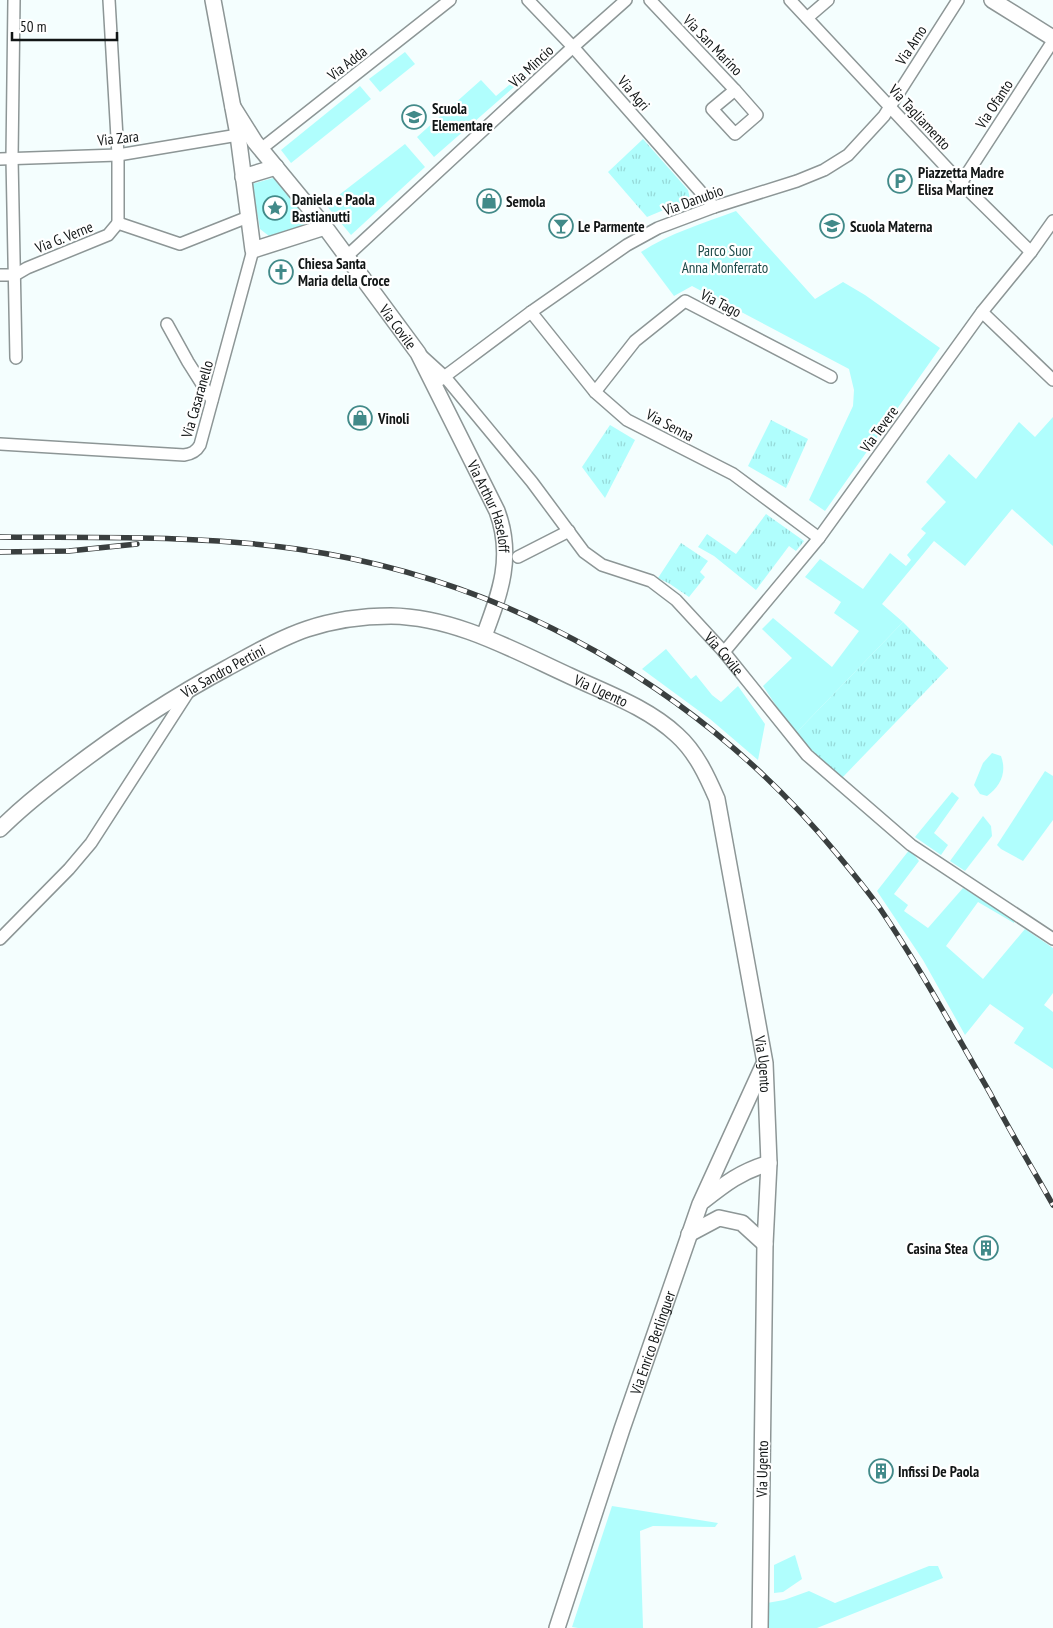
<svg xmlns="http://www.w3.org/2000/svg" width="1053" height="1628" font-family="'PT Sans Narrow',sans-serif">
	<defs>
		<pattern id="grass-tufts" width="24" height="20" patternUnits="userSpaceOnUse" patternTransform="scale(1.25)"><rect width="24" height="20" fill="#b0fefd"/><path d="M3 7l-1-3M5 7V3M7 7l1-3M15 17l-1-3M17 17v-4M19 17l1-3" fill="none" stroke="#96d9d8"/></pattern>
	</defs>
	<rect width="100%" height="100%" fill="#f4fefe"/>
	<!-- grass -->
	<g fill="url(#grass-tufts)">
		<path d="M 643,139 L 688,190 L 690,199 L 647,217 L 608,172 Z"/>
		<path d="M 771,420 L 808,439 L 786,488 L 748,466 Z"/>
		<path d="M 610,425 L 635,440 L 605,498 L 582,467 Z"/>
		<path d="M 766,514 L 804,541 L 796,551 L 789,546 L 756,590 L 714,556 L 698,547 L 707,534 L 736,554 Z"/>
		<path d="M 681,543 L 708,561 L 700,572 L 705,577 L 689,597 L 670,584 L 658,578 Z"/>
		<path d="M 903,622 L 948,668 L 841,779 L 795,734 Z"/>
	</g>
	<!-- green -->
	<g fill="#b0fefd">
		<path d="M 405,52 L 415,64 L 380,92 L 369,79 Z"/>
		<path d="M 534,64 L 537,67 L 434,157 L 417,137 L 481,80 L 496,96 Z"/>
		<path d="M 360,86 L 371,99 L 291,163 L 281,150 Z"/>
		<path d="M 405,144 L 425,167 L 351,235 L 326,205 Z"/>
		<path d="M 273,178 L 277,179 L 308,221 L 308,225 L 275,237 L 269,236 L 260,229 L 252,184 Z"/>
		<path d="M 736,211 L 815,299 L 843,282 L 865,295 L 940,348 L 825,511 L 809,500 L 853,406 L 854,390 L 849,369 L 692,286 L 674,296 L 641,252 C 670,233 704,223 736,211 Z"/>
		<path d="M 1053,417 L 1053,546 L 1012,509 L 965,566 L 934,541 L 882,604 L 903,622 L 795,734 L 763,686 L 792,658 L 762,629 L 773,618 L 832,667 L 859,631 L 834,613 L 841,602 L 805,577 L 820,559 L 863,589 L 890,553 L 906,566 L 911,560 L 907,555 L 926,533 L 921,529 L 946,502 L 926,482 L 949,454 L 976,479 L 1019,422 L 1035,437 Z"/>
		<path d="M 666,649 L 691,679 L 696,675 L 712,695 L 721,702 L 738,686 L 765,724 L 758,760 L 710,719 L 642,669 Z"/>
		<path d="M 992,753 L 1001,756 C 1007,772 1001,786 987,796 L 980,794 L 974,785 L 983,763 Z"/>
		<path d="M 1045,771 L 1053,776 L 1053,820 L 1023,861 L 1001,849 L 997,845 Z"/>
		<path d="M 952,792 L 959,798 L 934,833 L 948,845 L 941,855 L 915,837 Z"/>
		<path d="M 983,816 L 991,826 L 992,836 L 965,871 L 950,861 Z"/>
		<path d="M 910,849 L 919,861 L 894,894 L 908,905 L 904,911 L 928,928 L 963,888 L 1015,920 L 1014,923 L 978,902 L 946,946 L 983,979 L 1025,929 L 1053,948 L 1053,993 L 1044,1005 L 1053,1012 L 1053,1069 L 1014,1043 L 1024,1028 L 990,1004 L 965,1035 L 923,960 L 877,891 Z"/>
		<path d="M 612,1506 L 718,1523 L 715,1527 L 653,1526 L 640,1531 L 643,1628 L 578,1628 L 572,1627 Z"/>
		<path d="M 795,1555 L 802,1579 L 783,1592 L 774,1593 L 774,1565 Z"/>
		<path d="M 929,1566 L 938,1566 L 943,1578 L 817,1628 L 767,1628 L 767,1603 L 784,1600 L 809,1591 L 835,1603 Z"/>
	</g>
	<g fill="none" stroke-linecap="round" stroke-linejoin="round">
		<!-- street casing -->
		<g stroke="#8d9696" stroke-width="14">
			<g id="street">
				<path d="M 14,0 L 12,158 L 16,358"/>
				<path d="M 109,0 L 118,155 L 118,223"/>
				<path d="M 528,0 L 573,47 L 714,207"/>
				<path d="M 650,0 L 735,90"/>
				<path d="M 790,0 L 961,183 L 1031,252"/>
				<path d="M 807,18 L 828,0"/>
				<path d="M 735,90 L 757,115 L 735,134 L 712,109 Z"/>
				<path d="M 261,149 L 450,0"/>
				<path d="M 0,159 L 118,155 L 238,135"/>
				<path d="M 961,183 L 1053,41"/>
				<path d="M 346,257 L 573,47 L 626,0"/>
				<path d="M 0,275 L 15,275 L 27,268 L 108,235 L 118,223 L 180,244 L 248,217"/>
				<path d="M 531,312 L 595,392 L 627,420 L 733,474 L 819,538"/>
				<path d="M 982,312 L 1053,380"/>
				<path d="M 167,324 L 188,362 L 212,400"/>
				<path id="s1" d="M 422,356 L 445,377 L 455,389 L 532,482 L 584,552 L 602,565 L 651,581 L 676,600 L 724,652 L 807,755 L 911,845 L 1053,939"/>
				<path d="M 440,380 L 531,312 L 627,245 L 658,228 L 714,207 L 797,181 L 824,170 L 848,155 L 884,116 L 958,0"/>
				<path d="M 595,392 L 635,341 L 685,301 L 831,377"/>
				<path d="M 0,444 L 184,455 C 191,454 196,452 200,445 L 253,250"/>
				<path d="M 518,557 L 569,531"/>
				<path d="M 724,652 L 819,538 L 982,312 L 1031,252 L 1053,221"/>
				<path d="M 0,939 L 69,869 L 91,843 L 189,691"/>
			</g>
		</g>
		<!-- secondary casing -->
		<g stroke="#8d9696" stroke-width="18">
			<g id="secondary">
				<path d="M 213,0 L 238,135 L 253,250 L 325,227"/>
				<path d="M 992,0 L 1053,38"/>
				<path id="s2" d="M 233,107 L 255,142 L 325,227 L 418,353 L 497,511 C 514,557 500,593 484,636"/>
				<path d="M 243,177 L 276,167"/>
				<path id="s3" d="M 0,829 C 19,810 40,793 61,777 C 114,736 169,699 227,668 C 253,654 280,638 307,629 C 334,620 363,616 391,616 C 455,617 513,650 570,676 C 606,693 647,707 677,735 C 696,752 707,776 717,799 L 765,1063 L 769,1163 L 765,1244 L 760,1628"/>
				<path d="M 703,1201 C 726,1183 740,1172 769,1163"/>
				<path d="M 689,1234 L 719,1218 L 742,1223 L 765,1244"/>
				<path id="s4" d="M 557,1628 L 622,1429 L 700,1204 L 763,1066"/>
			</g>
		</g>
		<!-- street -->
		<use href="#street" stroke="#fff" stroke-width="11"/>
		<!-- secondary -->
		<use href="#secondary" stroke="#fff" stroke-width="15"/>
		<!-- rail casing -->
		<g stroke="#3a3f3f" stroke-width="5.5">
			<g id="rail">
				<path d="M 0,537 C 99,538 199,535 297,549 C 508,579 702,690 837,854 C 852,872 866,889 879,907 C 920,967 954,1031 990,1093 C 1010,1131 1032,1168 1053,1205"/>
				<path d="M 0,552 L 69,551 L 137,544"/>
			</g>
		</g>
		<!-- rail -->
		<use href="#rail" stroke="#fff" stroke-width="4" stroke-dasharray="11" stroke-linecap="butt"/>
	</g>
	<!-- icons -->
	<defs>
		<g id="school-ring" transform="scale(1.25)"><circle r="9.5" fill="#fff" stroke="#428a89" stroke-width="1.5"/><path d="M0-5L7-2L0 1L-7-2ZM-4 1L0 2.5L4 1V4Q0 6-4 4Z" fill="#428a89"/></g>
		<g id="parking-ring" transform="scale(1.25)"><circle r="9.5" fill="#fff" stroke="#428a89" stroke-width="1.5"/><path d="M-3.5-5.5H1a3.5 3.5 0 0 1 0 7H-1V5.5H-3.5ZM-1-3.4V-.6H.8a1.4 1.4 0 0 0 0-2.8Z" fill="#428a89"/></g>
		<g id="shop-ring" transform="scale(1.25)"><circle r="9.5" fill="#fff" stroke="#428a89" stroke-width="1.5"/><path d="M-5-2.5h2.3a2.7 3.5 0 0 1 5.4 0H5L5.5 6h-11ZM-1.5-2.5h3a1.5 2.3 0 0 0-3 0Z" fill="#428a89"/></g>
		<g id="sight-ring" transform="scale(1.25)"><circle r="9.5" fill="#fff" stroke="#428a89" stroke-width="1.5"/><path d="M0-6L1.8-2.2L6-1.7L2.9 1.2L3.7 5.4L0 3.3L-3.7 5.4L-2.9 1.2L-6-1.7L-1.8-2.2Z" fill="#428a89"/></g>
		<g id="bar-ring" transform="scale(1.25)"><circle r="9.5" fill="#fff" stroke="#428a89" stroke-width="1.5"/><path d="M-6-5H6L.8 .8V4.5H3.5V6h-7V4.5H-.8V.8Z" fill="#428a89"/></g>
		<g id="church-ring" transform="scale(1.25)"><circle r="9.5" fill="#fff" stroke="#428a89" stroke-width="1.5"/><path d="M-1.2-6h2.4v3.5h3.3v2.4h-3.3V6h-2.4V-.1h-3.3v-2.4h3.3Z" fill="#428a89"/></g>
		<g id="building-ring" transform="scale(1.25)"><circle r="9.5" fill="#fff" stroke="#428a89" stroke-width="1.5"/><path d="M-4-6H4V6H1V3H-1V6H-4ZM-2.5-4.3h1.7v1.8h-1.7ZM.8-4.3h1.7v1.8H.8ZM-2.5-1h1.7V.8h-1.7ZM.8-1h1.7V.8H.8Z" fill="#428a89"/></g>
	</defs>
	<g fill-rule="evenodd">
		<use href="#school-ring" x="414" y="117"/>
		<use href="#parking-ring" x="900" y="181"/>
		<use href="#shop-ring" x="489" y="201"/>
		<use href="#sight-ring" x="275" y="208"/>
		<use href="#bar-ring" x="561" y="226"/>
		<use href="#school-ring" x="832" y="226"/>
		<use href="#church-ring" x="281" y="272"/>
		<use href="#shop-ring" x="360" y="418"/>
		<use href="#building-ring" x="986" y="1248"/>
		<use href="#building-ring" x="881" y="1471"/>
	</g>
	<g text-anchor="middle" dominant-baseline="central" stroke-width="4.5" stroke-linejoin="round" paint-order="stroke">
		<!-- street labels -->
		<g font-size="15" fill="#121616" stroke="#fff">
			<text transform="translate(713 45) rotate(46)">Via San Marino</text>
			<text transform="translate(911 45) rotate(-57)">Via Arno</text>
			<text transform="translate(347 63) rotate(-38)">Via Adda</text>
			<text transform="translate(531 66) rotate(-43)">Via Mincio</text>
			<text transform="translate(634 93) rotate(49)">Via Agri</text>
			<text transform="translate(994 104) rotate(-57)">Via Ofanto</text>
			<text transform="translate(920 117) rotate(47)">Via Tagliamento</text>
			<text transform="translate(118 138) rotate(-6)">Via Zara</text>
			<text transform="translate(693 200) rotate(-20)">Via Danubio</text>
			<text transform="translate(64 237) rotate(-22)">Via G. Verne</text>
			<text transform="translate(721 303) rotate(27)">Via Tago</text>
			<text stroke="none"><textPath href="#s2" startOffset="275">Via Covile</textPath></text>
			<text transform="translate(197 399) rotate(-74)">Via Casaranello</text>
			<text transform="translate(670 425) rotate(28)">Via Senna</text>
			<text transform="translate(879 429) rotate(-54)">Via Tevere</text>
			<text stroke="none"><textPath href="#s2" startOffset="478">Via Arthur Haseloff</textPath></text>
			<text stroke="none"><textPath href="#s1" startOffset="432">Via Covile</textPath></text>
			<text stroke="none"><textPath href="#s3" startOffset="274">Via Sandro Pertini</textPath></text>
			<text stroke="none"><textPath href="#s3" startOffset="678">Via Ugento</textPath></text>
			<text stroke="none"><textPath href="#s3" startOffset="1112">Via Ugento</textPath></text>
			<text stroke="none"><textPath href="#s4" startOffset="301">Via Enrico Berlinguer</textPath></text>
			<text transform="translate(762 1469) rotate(-89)">Via Ugento</text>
		</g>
		<!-- poi labels -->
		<g font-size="15" font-weight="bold" fill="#121616" stroke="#fff" text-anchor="start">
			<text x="432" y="108">Scuola<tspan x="432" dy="17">Elementare</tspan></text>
			<text x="918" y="172">Piazzetta Madre<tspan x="918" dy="17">Elisa Martinez</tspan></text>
			<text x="292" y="199">Daniela e Paola<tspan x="292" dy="17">Bastianutti</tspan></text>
			<text x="506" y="201">Semola</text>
			<text x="578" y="226">Le Parmente</text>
			<text x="850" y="226">Scuola Materna</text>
			<text x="298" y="263">Chiesa Santa<tspan x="298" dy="17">Maria della Croce</tspan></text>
			<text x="378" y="418">Vinoli</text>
			<text x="968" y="1248" text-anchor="end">Casina Stea</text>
			<text x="898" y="1471">Infissi De Paola</text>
		</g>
		<!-- park labels -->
		<g font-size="15" fill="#1d4a49" stroke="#fff">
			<text x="725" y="250">Parco Suor<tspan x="725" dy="17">Anna Monferrato</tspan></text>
		</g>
	</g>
	<!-- scale -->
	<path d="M12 32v8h105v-8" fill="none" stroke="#121616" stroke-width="2.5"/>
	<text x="20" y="32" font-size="15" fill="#121616" stroke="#ffffff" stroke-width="4" paint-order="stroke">50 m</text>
</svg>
